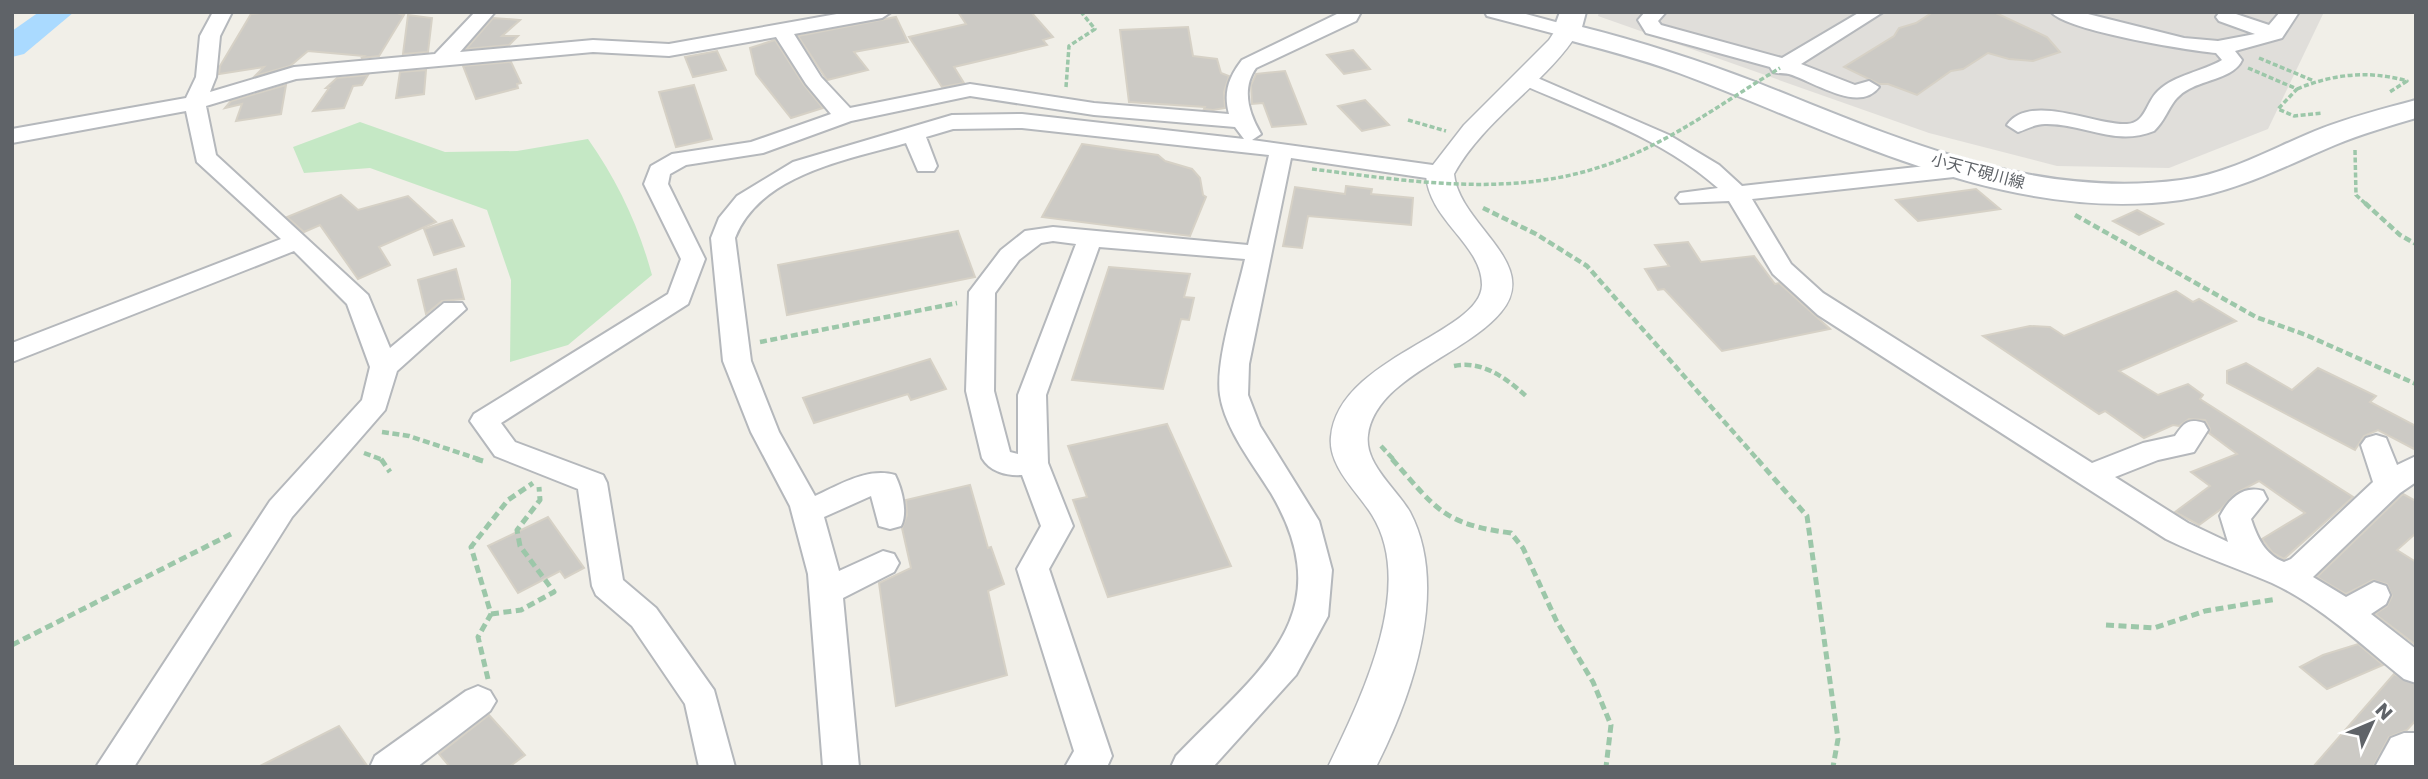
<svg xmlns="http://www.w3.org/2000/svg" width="2428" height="779" font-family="Poppins,'Noto Sans JP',sans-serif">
	<rect width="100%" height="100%" fill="#f1efe8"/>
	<!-- industrial -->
	<path fill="#e0deda" d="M 1599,12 L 2324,12 L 2268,129 L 2169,168 L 2057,166 L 1929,133 L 1598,16 Z"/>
	<!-- green -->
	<path fill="#c5e8c5" d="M 360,122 L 445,152 L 517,151 L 588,139 C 618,182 638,224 652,275 L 568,345 L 510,362 L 511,280 L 487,210 L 370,168 L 304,173 L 293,147 Z"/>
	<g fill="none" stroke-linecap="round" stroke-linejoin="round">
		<!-- river -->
		<path fill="#aadaff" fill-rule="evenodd" d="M 39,12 L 74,12 L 24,54 L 12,57 L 12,31 Z"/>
	</g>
	<!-- building -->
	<g fill="#cccac5" stroke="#d6d1c6" stroke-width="2">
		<path d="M 270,12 L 403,12 L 400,14 L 404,15 L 379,56 L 361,58 L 364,56 L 308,51 L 290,66 L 255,76 L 264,67 L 219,74 L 220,66 L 251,14 Z"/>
		<path d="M 958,12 L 1031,12 L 1053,37 L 1043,40 L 1047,45 L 954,67 L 964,83 L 942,87 L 909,37 L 966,24 Z"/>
		<path d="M 1933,12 L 1994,12 L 2047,37 L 2060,52 L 2033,61 L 2009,59 L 1988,53 L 1963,69 L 1951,71 L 1917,95 L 1888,84 L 1879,84 L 1844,67 L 1894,36 L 1899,28 L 1916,23 Z"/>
		<path d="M 408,15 L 432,18 L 428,52 L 403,54 Z"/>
		<path d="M 896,17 L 908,42 L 854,52 L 868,70 L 827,80 L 798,36 Z"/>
		<path d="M 493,18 L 520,20 L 502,36 L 518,36 L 509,45 L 466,49 Z"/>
		<path d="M 1188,27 L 1193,56 L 1217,59 L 1221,73 L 1229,76 L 1224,92 L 1225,108 L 1213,110 L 1204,109 L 1205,107 L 1129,102 L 1120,30 Z"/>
		<path d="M 775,40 L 804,85 L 823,108 L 791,118 L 756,74 L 750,48 Z"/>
		<path d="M 1353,50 L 1370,69 L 1344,74 L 1327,55 Z"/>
		<path d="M 717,51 L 726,70 L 693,77 L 685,57 Z"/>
		<path d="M 511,62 L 521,83 L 517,84 L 518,88 L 476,99 L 463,66 Z"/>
		<path d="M 426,70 L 424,94 L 396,98 L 400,72 Z"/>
		<path d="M 1285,71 L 1306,124 L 1272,127 L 1263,103 L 1252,104 L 1251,85 L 1256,74 Z"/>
		<path d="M 368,75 L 362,85 L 353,86 L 344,108 L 313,111 L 329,88 L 326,88 L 337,78 Z"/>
		<path d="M 286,85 L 281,114 L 236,121 L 242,104 L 225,108 L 231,101 Z"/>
		<path d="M 694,85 L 712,139 L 676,147 L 659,92 Z"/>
		<path d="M 1365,100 L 1389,125 L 1362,131 L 1338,106 Z"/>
		<path d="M 1082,144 L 1158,155 L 1165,161 L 1192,169 L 1200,178 L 1203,195 L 1206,197 L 1190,236 L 1042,217 Z"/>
		<path d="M 1346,186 L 1372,189 L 1371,194 L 1413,198 L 1411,225 L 1308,216 L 1302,248 L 1283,246 L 1295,187 L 1345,194 Z"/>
		<path d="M 1976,189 L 2000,209 L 1918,221 L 1896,200 Z"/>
		<path d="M 341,195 L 358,210 L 408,196 L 436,222 L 379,247 L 390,265 L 358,279 L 320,225 L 304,232 L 287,217 Z"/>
		<path d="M 2137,210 L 2163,224 L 2139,235 L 2113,221 Z"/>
		<path d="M 452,220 L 464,246 L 434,255 L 424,229 Z"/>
		<path d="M 958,231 L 975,277 L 787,315 L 778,265 Z"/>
		<path d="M 1688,242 L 1701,262 L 1754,256 L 1775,284 L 1779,283 L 1830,329 L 1722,351 L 1664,289 L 1658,290 L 1645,269 L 1669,266 L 1655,245 Z"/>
		<path d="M 1109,267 L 1190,274 L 1184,297 L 1194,298 L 1189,320 L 1181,319 L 1163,389 L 1072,380 Z"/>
		<path d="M 456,269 L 464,299 L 442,301 L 426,314 L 418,280 Z"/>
		<path d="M 2176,291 L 2193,302 L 2199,299 L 2236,321 L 2119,371 L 2158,395 L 2188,384 L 2203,395 L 2200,399 L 2353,497 L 2284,559 L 2273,553 L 2262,539 L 2305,513 L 2259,481 L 2236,493 L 2221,509 L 2199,525 L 2175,512 L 2210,486 L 2191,472 L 2237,454 L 2209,433 L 2210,429 L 2205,420 L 2189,419 L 2179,426 L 2173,425 L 2144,438 L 2105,411 L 2099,414 L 1983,336 L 2030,326 L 2050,327 L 2064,336 Z"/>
		<path d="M 930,359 L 946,389 L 911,400 L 908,394 L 814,423 L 803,398 Z"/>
		<path d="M 2246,363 L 2292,390 L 2318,368 L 2376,396 L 2370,402 L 2416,426 L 2416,450 L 2378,430 L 2364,436 L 2355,450 L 2227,383 L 2227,371 Z"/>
		<path d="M 1167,424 L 1231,566 L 1108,597 L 1073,500 L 1087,497 L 1068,446 Z"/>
		<path d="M 970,485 L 988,548 L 991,547 L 1004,584 L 988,591 L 1007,675 L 896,706 L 879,583 L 911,568 L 902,528 L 907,515 L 906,500 Z"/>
		<path d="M 2403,494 L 2416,501 L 2416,533 L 2397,550 L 2416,562 L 2416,645 L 2375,614 L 2387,606 L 2392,596 L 2387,584 L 2373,580 L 2346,594 L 2317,577 Z"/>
		<path d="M 548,517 L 584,568 L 565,578 L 560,571 L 518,593 L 488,546 Z"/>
		<path d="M 2358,644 L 2383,665 L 2327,689 L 2300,667 L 2323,655 Z"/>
		<path d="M 2394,674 L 2416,685 L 2416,720 L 2407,730 L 2389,737 L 2373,767 L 2313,767 Z"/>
		<path d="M 489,715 L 525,755 L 509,767 L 450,767 L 439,754 Z"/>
		<path d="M 339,726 L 368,767 L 258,767 Z"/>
	</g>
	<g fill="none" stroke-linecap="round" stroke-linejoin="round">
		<!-- minor casing -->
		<g stroke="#b5b8bc" stroke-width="4">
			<g id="minor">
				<path d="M 213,12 L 232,12 L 220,36 L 216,77 L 210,92 L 294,67 L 435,54 L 475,12 L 495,12 L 460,52 L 593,40 L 669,44 L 848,12 L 891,12 L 882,18 L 794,34 L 821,77 L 850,108 L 970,84 L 1094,103 L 1229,114 C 1223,92 1229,77 1242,60 L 1341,12 L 1361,12 L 1356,21 L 1256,68 C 1241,89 1249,114 1261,134 L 1252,140 L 1440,166 L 1451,173 L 1440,180 L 1291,158 L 1249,364 L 1248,395 L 1260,426 L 1319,521 L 1332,570 L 1328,616 L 1296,675 L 1213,767 L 1171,767 L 1176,756 C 1256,672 1344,617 1271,493 C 1253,464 1225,429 1220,395 C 1215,360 1237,295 1245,259 L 1099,247 L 1046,395 L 1048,463 L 1073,526 L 1049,569 L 1112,756 L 1107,767 L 1065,767 L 1074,751 L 1017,569 L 1041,526 L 1022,475 C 1007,476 990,472 982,458 L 966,391 L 969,292 L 1001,250 L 1025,231 L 1053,227 L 1248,245 L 1269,155 L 1022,128 L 953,129 L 926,137 L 937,166 L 934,171 L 918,171 L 906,143 C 847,160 760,174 735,238 L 751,361 L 779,432 L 815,496 C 839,485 868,467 895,475 C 902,489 908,513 901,526 L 890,529 L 879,526 L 871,496 L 824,517 L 839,571 L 883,551 L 894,554 L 899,563 L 894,572 L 843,598 L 859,767 L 823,767 L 808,574 L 790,506 L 751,432 L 723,361 L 711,238 L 719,218 L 737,196 L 793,162 L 952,115 L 1022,114 L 1244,139 L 1235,127 L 1094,115 L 970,96 L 851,121 L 763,153 L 686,165 L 670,174 L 668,184 L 705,259 L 688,304 L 501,423 L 515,442 L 603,475 L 607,483 L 623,580 L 656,608 L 714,690 L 735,767 L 699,767 L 685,704 L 632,626 L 596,595 L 592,586 L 578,489 L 495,456 L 470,421 L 474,414 L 668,294 L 681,259 L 644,184 L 651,166 L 672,154 L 751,142 L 831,114 L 806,84 L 776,37 L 669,56 L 593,52 L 296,79 L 206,106 L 216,155 L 368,295 L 390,348 L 444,303 L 462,303 L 466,309 L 397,371 L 385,410 L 292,517 L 134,767 L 96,767 L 270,501 L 362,400 L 370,367 L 347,304 L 294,251 L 12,362 L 12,343 L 281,239 L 197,162 L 186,111 L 12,143 L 12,129 L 186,98 L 196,77 L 200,36 ZM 1053,241 L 1076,244 L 1018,395 L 1018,454 L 1010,452 L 994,391 L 995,293 L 1019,260 L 1041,243 Z"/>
				<path d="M 1485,12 L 1518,12 L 1574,27 L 1577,31 L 1567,37 L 1487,16 Z"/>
				<path d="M 1645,12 L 1666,12 L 1658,21 L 1661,25 L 1782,58 L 1860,12 L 1883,12 L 1801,64 L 1855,85 L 1869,81 L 1879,87 C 1859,114 1813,81 1789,74 C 1784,73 1779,74 1773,72 L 1770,67 L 1646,33 L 1638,20 Z"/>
				<path d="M 2051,12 L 2080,12 L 2184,38 L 2218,41 L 2255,34 L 2219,21 L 2216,17 L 2219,13 L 2233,13 L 2269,25 L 2280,12 L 2299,12 L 2282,38 L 2235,51 L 2242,60 C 2235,77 2205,80 2189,89 C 2169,99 2169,117 2154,131 C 2115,147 2083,123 2045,124 C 2035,124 2027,129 2018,132 L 2007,125 C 2030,92 2096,126 2127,124 C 2146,123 2146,102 2158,91 C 2176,74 2202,72 2222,60 L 2216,53 C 2187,50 2067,31 2051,12 Z"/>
				<path d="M 1526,73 L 1669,135 L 1719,165 L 1742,186 L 1963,162 L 1971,164 L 1974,169 L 1971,174 L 1963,176 L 1752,199 L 1791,264 L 1823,293 L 2092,463 L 2143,443 L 2175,436 C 2184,423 2188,418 2204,423 L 2208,430 L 2194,452 L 2158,460 L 2115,477 L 2188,523 L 2228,542 L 2220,516 C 2229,499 2243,485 2263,491 L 2267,499 L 2251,519 C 2257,537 2265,555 2284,562 L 2291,559 L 2373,482 L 2361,445 L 2366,438 L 2376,435 L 2386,438 L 2397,465 L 2416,456 L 2416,482 L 2400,493 L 2313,577 L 2346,597 L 2374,582 L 2386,586 L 2390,595 L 2386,604 L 2371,614 L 2416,649 L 2416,683 L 2404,679 C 2363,646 2320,605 2272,583 C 2237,568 2201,556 2166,539 L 1818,315 L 1773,274 L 1729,201 L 1680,203 L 1676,198 L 1680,193 L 1718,188 C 1662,138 1587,113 1519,83 L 1516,79 L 1519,75 Z"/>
				<path d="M 478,686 L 490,691 L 496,701 L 490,711 L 417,767 L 370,767 L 375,756 L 466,691 Z"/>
				<path d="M 2404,733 L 2416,733 L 2416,765 L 2375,767 L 2391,738 Z"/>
			</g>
		</g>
		<!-- tertiary casing -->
		<g stroke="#b5b8bc" stroke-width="3">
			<path id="tertiary" d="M 1567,24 L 1576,26 L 1579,31 C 1546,84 1485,118 1454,174 C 1459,225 1542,263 1501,312 C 1466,355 1376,377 1368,435 C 1364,464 1397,489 1410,512 C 1450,588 1412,696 1376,767 L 1328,767 C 1360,700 1417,587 1372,515 C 1358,492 1328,467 1331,437 C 1338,357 1481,334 1482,285 C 1482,244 1428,220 1426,174 L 1464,125 L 1549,40 L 1558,26 Z"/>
		</g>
		<!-- secondary casing -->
		<g stroke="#b6babf" stroke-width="4">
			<path id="secondary" d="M 1560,12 L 1586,12 L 1582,27 C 1642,42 1700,61 1758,83 C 1894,137 2031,200 2181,180 C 2228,174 2271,149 2315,131 C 2347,118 2382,109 2416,100 L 2416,118 C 2389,126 2361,134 2335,145 C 2285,166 2236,192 2181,200 C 2004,224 1840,133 1679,73 C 1639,58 1598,48 1557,37 L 1553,31 Z"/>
		</g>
		<!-- path-far2 -->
		<g stroke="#9cc7a9" stroke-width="3.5" stroke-dasharray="5 2.5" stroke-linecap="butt">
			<path d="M 2259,58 L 2314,81"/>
			<path d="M 2248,68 L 2297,89 L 2278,109 L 2294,116 L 2323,113"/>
			<path d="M 1066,87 L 1069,46 L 1095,29 L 1081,12"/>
			<path d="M 2297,89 C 2333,74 2369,70 2407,81 L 2388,93"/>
			<path d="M 1408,120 L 1446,131"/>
			<path d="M 2355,150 L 2356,195 L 2367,205"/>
		</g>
		<!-- path-far1 -->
		<g stroke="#9cc7a9" stroke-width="4.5" stroke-dasharray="7 3.5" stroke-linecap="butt">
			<path d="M 2365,203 L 2400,235 L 2416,244"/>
			<path d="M 1483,208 L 1536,234 L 1587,266 L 1758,460"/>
			<path d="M 2075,215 L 2256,317 L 2306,335 L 2416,384"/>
			<path d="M 760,342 L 957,303"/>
			<path d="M 1454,366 C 1482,360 1506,378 1526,396"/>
			<path d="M 382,432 L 409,436 L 481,460"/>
			<path d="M 1381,446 L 1394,460"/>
			<path d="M 364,453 L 383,460"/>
		</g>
		<!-- path -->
		<g stroke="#9cc7a9" stroke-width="5" stroke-dasharray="8 4.5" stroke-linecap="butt">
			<path d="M 381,459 L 390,472"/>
			<path d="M 476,459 L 483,461"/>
			<path d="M 1392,459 C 1436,508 1442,524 1511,533 L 1523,548 L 1556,620 L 1593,682 L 1611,725 L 1606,767"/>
			<path d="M 1757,459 L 1807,516 L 1838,739 L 1833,767"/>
			<path d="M 491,614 L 521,610 L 554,592 L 520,546 L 517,530 L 540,500 L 539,487"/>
			<path d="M 2106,625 L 2154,628 L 2205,611 L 2277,599"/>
			<path d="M 12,645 L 233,533"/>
			<path d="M 488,679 L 478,637 L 491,614 L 471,547 L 508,500 L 533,483"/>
		</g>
		<!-- minor -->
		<use href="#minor" fill="#fff" fill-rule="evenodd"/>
		<!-- tertiary -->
		<use href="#tertiary" fill="#fff" fill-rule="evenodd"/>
		<!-- secondary -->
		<use href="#secondary" fill="#fff" fill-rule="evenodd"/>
		<!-- path-bridge -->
		<path stroke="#9cc7a9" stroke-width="3.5" stroke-dasharray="5 2.5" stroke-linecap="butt" d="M 1312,169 C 1408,181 1509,198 1603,166 C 1667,145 1723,102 1780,68"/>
	</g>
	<g text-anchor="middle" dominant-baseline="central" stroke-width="7" stroke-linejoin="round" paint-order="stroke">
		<!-- far-street labels -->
		<g font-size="16" fill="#5f6368" stroke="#fff">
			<text transform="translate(1978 171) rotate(15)">小天下硯川線</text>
		</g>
	</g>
	<!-- border -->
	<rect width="2428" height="779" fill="none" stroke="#5f6368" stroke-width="28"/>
	<!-- north arrow -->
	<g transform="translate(2372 723) rotate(46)" stroke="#ffffff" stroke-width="5" paint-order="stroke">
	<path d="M0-5L12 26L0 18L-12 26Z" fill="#5f6368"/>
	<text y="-10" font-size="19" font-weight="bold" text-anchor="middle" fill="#5f6368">N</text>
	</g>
</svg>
